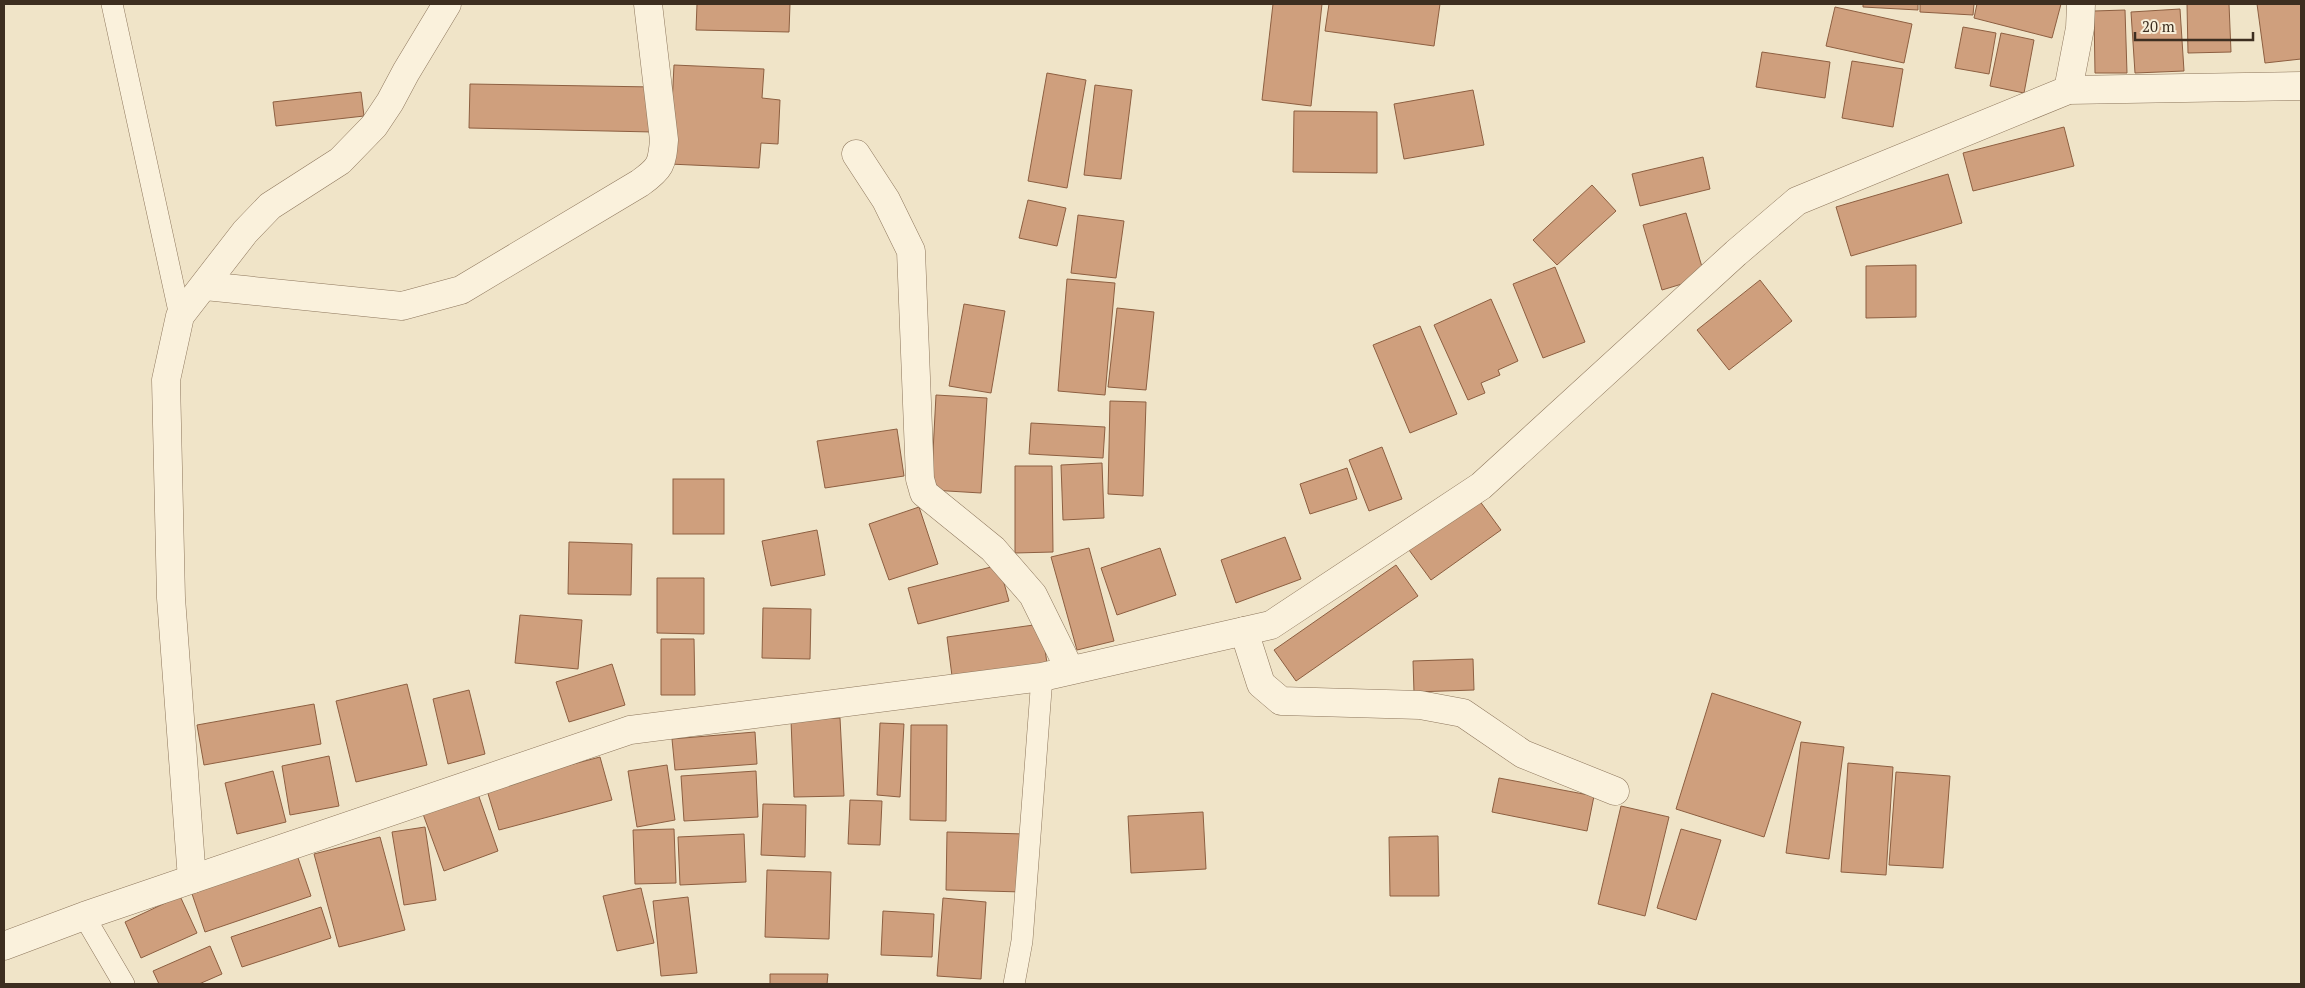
<svg xmlns="http://www.w3.org/2000/svg" width="2305" height="988" font-family="'PT Serif',serif">
	<rect width="100%" height="100%" fill="#f0e4c8"/>
	<!-- building -->
	<g fill="#cf9f7d" stroke="#8d5f41">
		<path d="M 697,4 L 790,4 L 789,32 L 696,30 Z"/>
		<path d="M 1273,4 L 1322,4 L 1311,106 L 1262,100 Z"/>
		<path d="M 1329,4 L 1440,4 L 1434,46 L 1325,31 Z"/>
		<path d="M 1863,4 L 1918,4 L 1918,10 L 1863,7 Z"/>
		<path d="M 1920,4 L 1974,4 L 1973,15 L 1920,12 Z"/>
		<path d="M 1977,4 L 2061,4 L 2052,38 L 1974,18 Z"/>
		<path d="M 2187,4 L 2229,4 L 2231,52 L 2188,53 Z"/>
		<path d="M 2257,4 L 2301,4 L 2301,59 L 2265,63 Z"/>
		<path d="M 1835,7 L 1912,24 L 1904,63 L 1826,46 Z"/>
		<path d="M 2180,9 L 2184,71 L 2135,73 L 2131,12 Z"/>
		<path d="M 2125,10 L 2127,73 L 2095,73 L 2094,11 Z"/>
		<path d="M 1963,27 L 1996,33 L 1989,74 L 1955,68 Z"/>
		<path d="M 2001,33 L 2034,40 L 2024,93 L 1990,86 Z"/>
		<path d="M 1762,52 L 1830,62 L 1825,98 L 1756,87 Z"/>
		<path d="M 1852,61 L 1903,69 L 1893,127 L 1842,118 Z"/>
		<path d="M 674,65 L 764,69 L 762,98 L 780,100 L 778,144 L 761,143 L 759,168 L 669,164 Z"/>
		<path d="M 1047,73 L 1086,80 L 1067,188 L 1028,181 Z"/>
		<path d="M 470,84 L 654,87 L 653,132 L 469,128 Z"/>
		<path d="M 1095,85 L 1132,90 L 1121,179 L 1084,175 Z"/>
		<path d="M 1473,90 L 1484,145 L 1404,159 L 1394,104 Z"/>
		<path d="M 361,92 L 364,116 L 276,126 L 273,102 Z"/>
		<path d="M 1294,111 L 1377,112 L 1377,173 L 1293,172 Z"/>
		<path d="M 2064,127 L 2074,166 L 1973,191 L 1963,153 Z"/>
		<path d="M 1703,157 L 1710,189 L 1640,206 L 1632,174 Z"/>
		<path d="M 1948,174 L 1962,223 L 1851,256 L 1836,207 Z"/>
		<path d="M 1592,185 L 1616,211 L 1557,265 L 1533,240 Z"/>
		<path d="M 1028,200 L 1066,208 L 1057,246 L 1019,238 Z"/>
		<path d="M 1686,213 L 1705,277 L 1662,290 L 1643,225 Z"/>
		<path d="M 1078,215 L 1124,221 L 1116,278 L 1071,273 Z"/>
		<path d="M 1916,265 L 1916,317 L 1866,318 L 1866,266 Z"/>
		<path d="M 1555,267 L 1585,342 L 1543,358 L 1513,284 Z"/>
		<path d="M 1067,279 L 1115,283 L 1105,395 L 1058,391 Z"/>
		<path d="M 1760,280 L 1792,321 L 1729,370 L 1697,330 Z"/>
		<path d="M 1491,299 L 1518,361 L 1498,370 L 1500,375 L 1481,383 L 1485,393 L 1468,400 L 1434,325 Z"/>
		<path d="M 964,304 L 1005,311 L 991,393 L 949,386 Z"/>
		<path d="M 1117,308 L 1154,312 L 1146,390 L 1108,387 Z"/>
		<path d="M 1420,326 L 1457,414 L 1410,433 L 1373,345 Z"/>
		<path d="M 936,395 L 987,398 L 981,493 L 931,490 Z"/>
		<path d="M 1110,401 L 1146,402 L 1143,496 L 1108,494 Z"/>
		<path d="M 1031,423 L 1105,427 L 1103,458 L 1029,454 Z"/>
		<path d="M 897,429 L 904,476 L 825,488 L 817,441 Z"/>
		<path d="M 1382,447 L 1402,499 L 1369,511 L 1349,460 Z"/>
		<path d="M 1102,463 L 1104,518 L 1063,520 L 1061,465 Z"/>
		<path d="M 1015,466 L 1052,466 L 1053,552 L 1015,553 Z"/>
		<path d="M 1347,468 L 1357,499 L 1310,514 L 1300,484 Z"/>
		<rect x="673" y="479" width="51" height="55"/>
		<path d="M 1479,500 L 1501,530 L 1431,580 L 1409,550 Z"/>
		<path d="M 919,507 L 938,564 L 889,580 L 869,524 Z"/>
		<path d="M 817,530 L 825,575 L 771,586 L 762,541 Z"/>
		<path d="M 1285,537 L 1301,579 L 1236,603 L 1221,560 Z"/>
		<path d="M 569,542 L 632,544 L 631,595 L 568,594 Z"/>
		<path d="M 1089,548 L 1114,641 L 1077,650 L 1051,557 Z"/>
		<path d="M 1160,548 L 1176,595 L 1117,615 L 1101,568 Z"/>
		<path d="M 999,565 L 1009,601 L 918,624 L 908,588 Z"/>
		<path d="M 1396,565 L 1418,596 L 1296,681 L 1274,650 Z"/>
		<path d="M 657,578 L 704,578 L 704,634 L 657,633 Z"/>
		<path d="M 763,608 L 811,609 L 810,659 L 762,658 Z"/>
		<path d="M 520,615 L 582,620 L 578,669 L 515,663 Z"/>
		<path d="M 1041,624 L 1047,663 L 952,676 L 947,637 Z"/>
		<path d="M 661,639 L 694,639 L 695,695 L 661,695 Z"/>
		<path d="M 1473,659 L 1474,690 L 1414,692 L 1413,661 Z"/>
		<path d="M 612,664 L 625,705 L 569,722 L 556,682 Z"/>
		<path d="M 407,684 L 427,765 L 356,782 L 336,701 Z"/>
		<path d="M 469,690 L 485,754 L 448,764 L 433,699 Z"/>
		<path d="M 1712,693 L 1801,722 L 1764,837 L 1676,809 Z"/>
		<path d="M 314,704 L 321,744 L 204,765 L 197,725 Z"/>
		<path d="M 840,718 L 844,796 L 794,797 L 791,720 Z"/>
		<path d="M 880,723 L 904,724 L 900,797 L 877,795 Z"/>
		<path d="M 911,725 L 947,725 L 946,821 L 910,820 Z"/>
		<path d="M 755,732 L 757,764 L 675,770 L 672,739 Z"/>
		<path d="M 1801,742 L 1844,747 L 1829,859 L 1786,853 Z"/>
		<path d="M 329,756 L 339,806 L 290,815 L 282,766 Z"/>
		<path d="M 600,757 L 612,800 L 499,830 L 486,787 Z"/>
		<path d="M 1848,763 L 1893,767 L 1886,875 L 1841,872 Z"/>
		<path d="M 667,765 L 675,820 L 637,827 L 628,771 Z"/>
		<path d="M 273,771 L 286,822 L 237,834 L 225,783 Z"/>
		<path d="M 756,771 L 758,817 L 684,821 L 681,776 Z"/>
		<path d="M 1896,772 L 1950,776 L 1943,868 L 1889,865 Z"/>
		<path d="M 1499,778 L 1594,796 L 1587,831 L 1492,812 Z"/>
		<path d="M 478,794 L 498,851 L 444,871 L 423,814 Z"/>
		<path d="M 850,800 L 882,801 L 880,845 L 848,844 Z"/>
		<path d="M 763,804 L 806,805 L 805,857 L 761,855 Z"/>
		<path d="M 1621,806 L 1669,817 L 1645,916 L 1598,904 Z"/>
		<path d="M 1203,812 L 1206,869 L 1131,873 L 1128,816 Z"/>
		<path d="M 425,827 L 436,900 L 404,905 L 392,832 Z"/>
		<path d="M 674,829 L 676,883 L 635,884 L 633,830 Z"/>
		<path d="M 1681,829 L 1721,840 L 1696,920 L 1657,908 Z"/>
		<path d="M 947,832 L 1025,834 L 1023,892 L 946,890 Z"/>
		<path d="M 744,834 L 746,882 L 680,885 L 678,837 Z"/>
		<path d="M 1438,836 L 1439,896 L 1390,896 L 1389,837 Z"/>
		<path d="M 380,837 L 405,930 L 339,947 L 314,854 Z"/>
		<path d="M 296,852 L 311,896 L 205,932 L 190,888 Z"/>
		<path d="M 767,870 L 831,872 L 829,939 L 765,937 Z"/>
		<path d="M 641,888 L 654,943 L 617,951 L 603,896 Z"/>
		<path d="M 180,896 L 197,933 L 141,958 L 125,922 Z"/>
		<path d="M 688,897 L 697,973 L 661,976 L 653,901 Z"/>
		<path d="M 943,898 L 986,902 L 981,979 L 937,976 Z"/>
		<path d="M 321,907 L 331,938 L 242,967 L 231,937 Z"/>
		<path d="M 883,911 L 934,914 L 932,957 L 881,955 Z"/>
		<path d="M 210,946 L 222,974 L 199,984 L 159,984 L 153,971 Z"/>
		<path d="M 770,974 L 828,974 L 827,984 L 770,984 Z"/>
	</g>
	<g fill="none" stroke-linecap="round" stroke-linejoin="round">
		<!-- service casing -->
		<g stroke="#8d765c" stroke-width="22">
			<g id="service">
				<path d="M 112,4 L 180,316"/>
				<path d="M 84,916 L 124,984"/>
				<path d="M 1014,984 L 1022,941 L 1042,677"/>
			</g>
		</g>
		<!-- minor casing -->
		<g stroke="#8d765c" stroke-width="29">
			<g id="minor">
				<path d="M 2068,90 L 2080,28 L 2081,4"/>
				<path d="M 856,154 L 886,200 L 911,251 L 920,479 L 924,493 L 993,549 L 1033,595 L 1070,670"/>
				<path d="M 205,286 L 402,306 L 461,290 L 640,183 C 661,168 662,164 664,140 L 648,4"/>
				<path d="M 1244,631 L 1261,684 L 1281,701 L 1420,705 L 1463,713 L 1523,754 L 1615,791"/>
				<path d="M 192,879 L 171,598 L 166,380 L 180,316 L 245,232 L 270,206 L 340,161 L 374,126 L 390,102 L 406,72 L 447,4"/>
				<path d="M 4,946 L 84,916 L 630,730 L 1042,677 L 1271,625 L 1481,486 L 1736,253 L 1797,201 L 2068,90 L 2301,86"/>
			</g>
		</g>
		<!-- service -->
		<use href="#service" stroke="#faf1dc" stroke-width="21"/>
		<!-- minor -->
		<use href="#minor" stroke="#faf1dc" stroke-width="28"/>
	</g>
	<!-- border -->
	<rect width="2305" height="988" fill="none" stroke="#3d2e20" stroke-width="10"/>
	<!-- scale -->
	<path d="M2135 32v8h118v-8" fill="none" stroke="#3d2e20" stroke-width="2.5"/>
	<text x="2142" y="32" font-size="15" fill="#3d2e20" stroke="#f7eed8" stroke-width="4" paint-order="stroke">20 m</text>
</svg>
